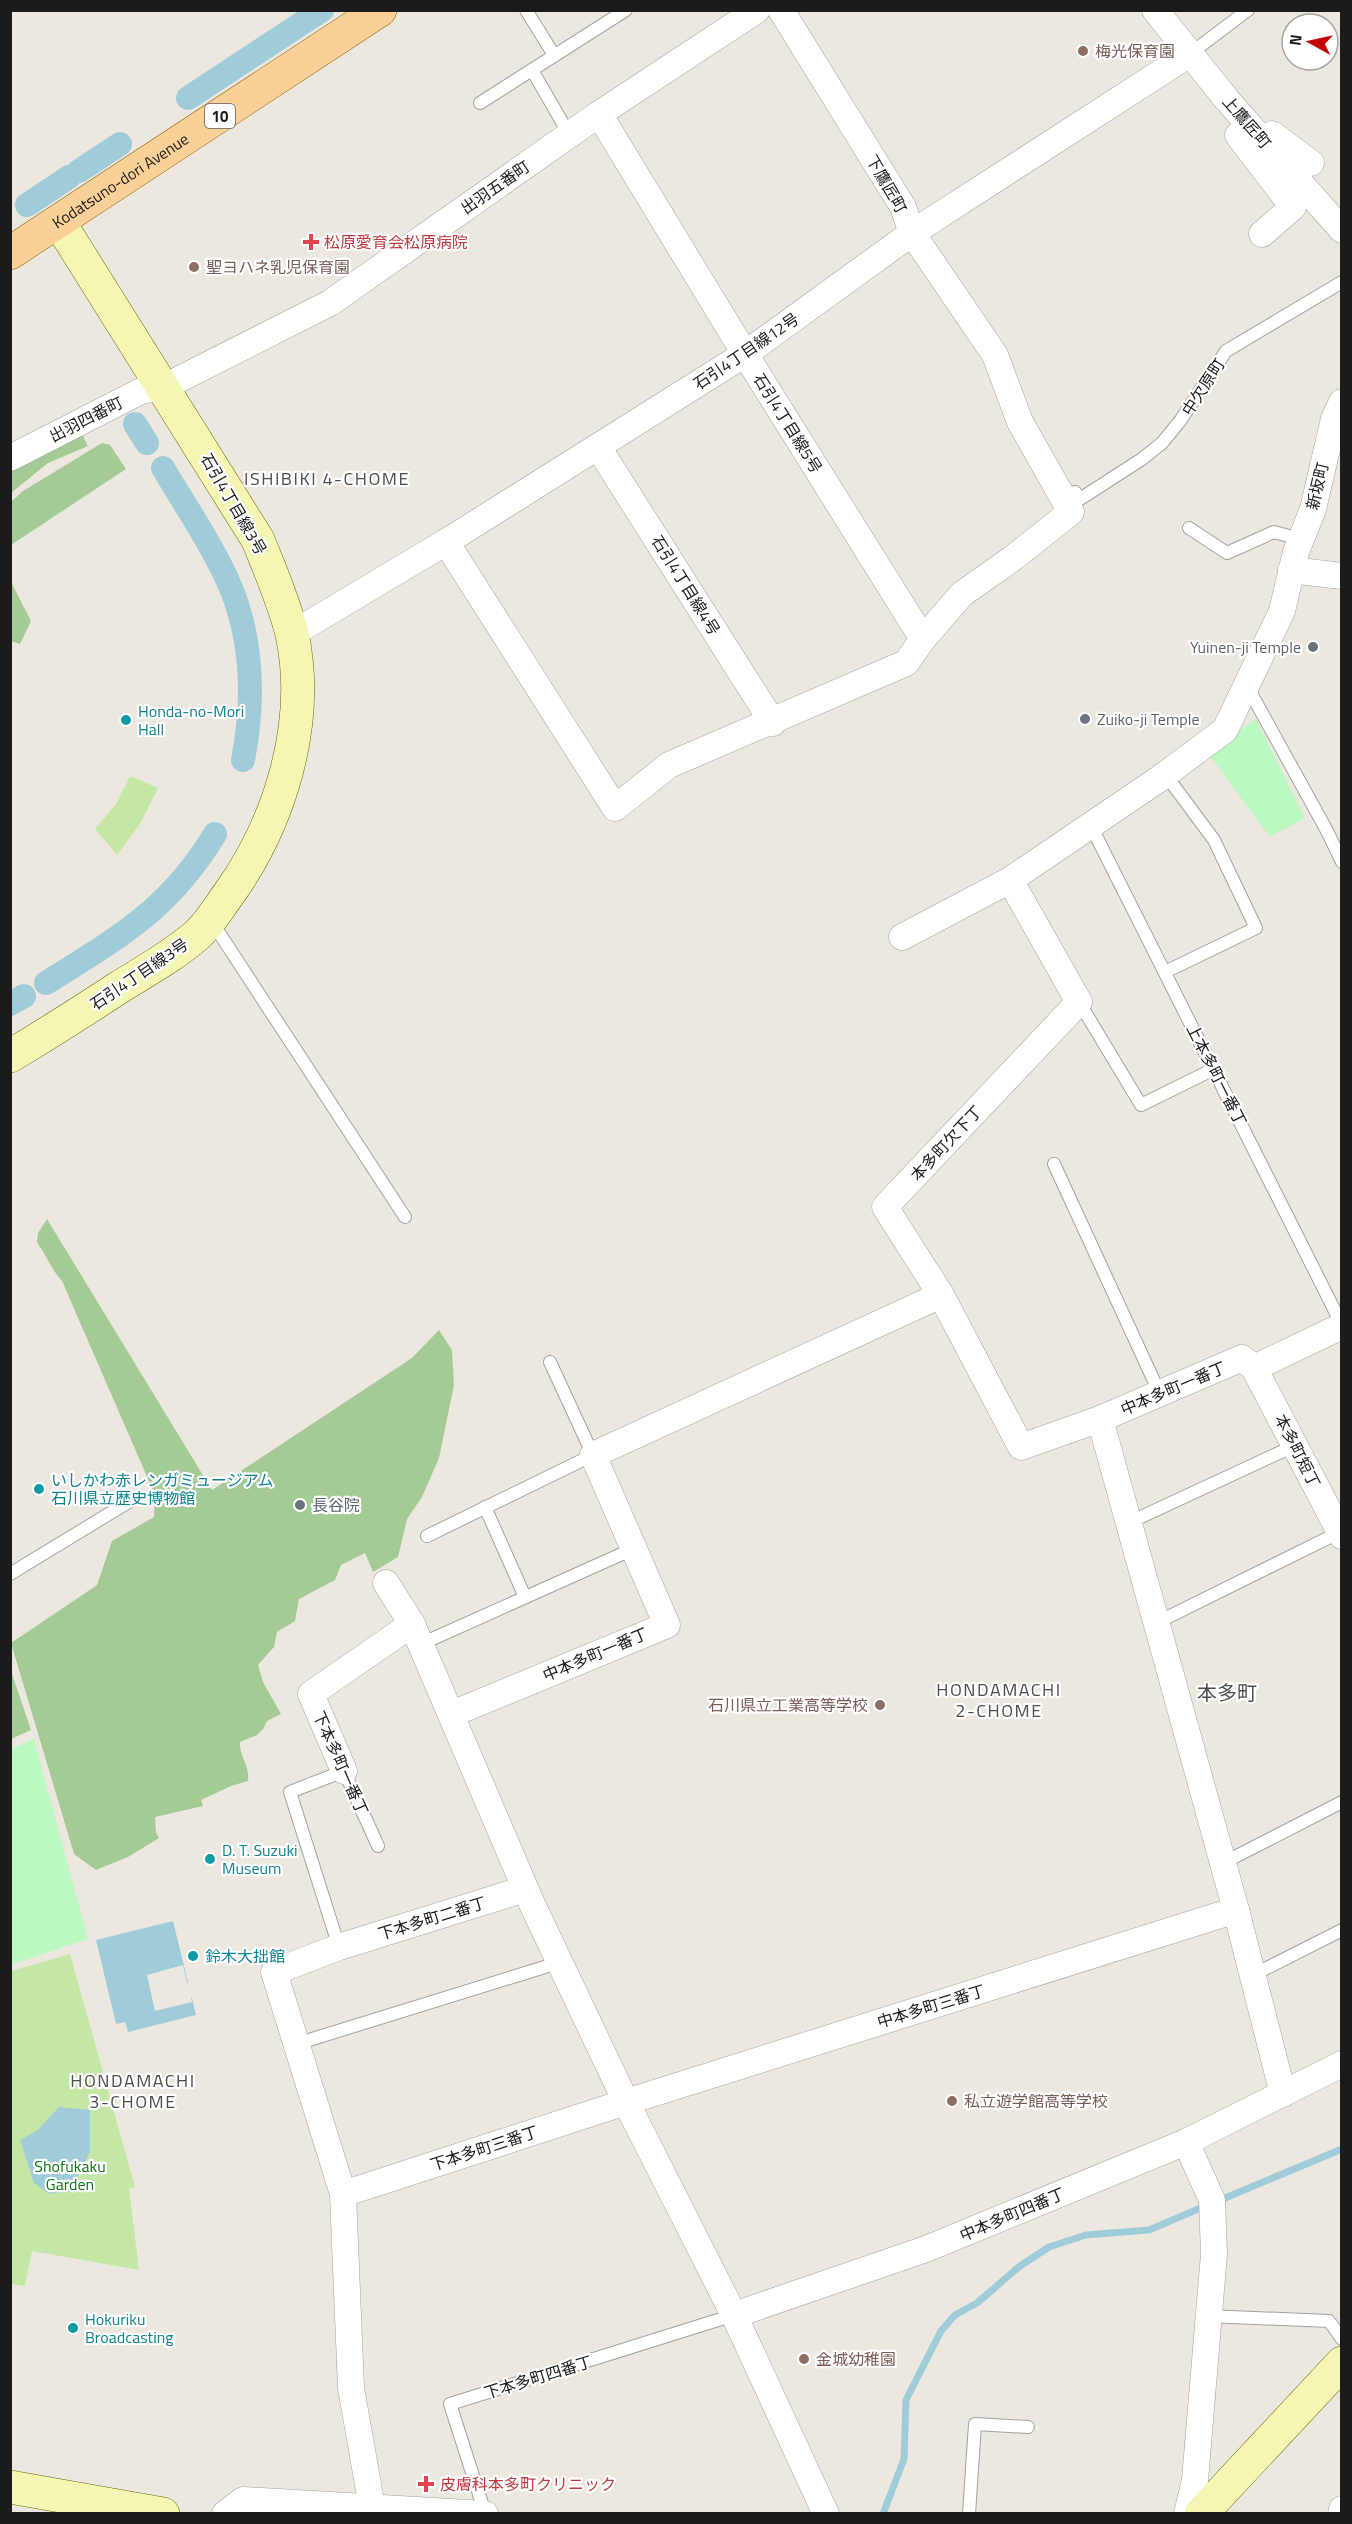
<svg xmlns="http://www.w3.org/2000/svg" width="1352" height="2524" font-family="'Titillium Web','Noto Sans JP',sans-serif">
	<rect width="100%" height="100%" fill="#ece8e0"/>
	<!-- grass -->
	<g fill="#c5e7a6">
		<path d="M 130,776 L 158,788 L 140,824 L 117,855 L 95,829 L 116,804 Z"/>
		<path d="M 70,1954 L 135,2187 L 129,2189 L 139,2270 L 32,2251 L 25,2286 L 11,2284 L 11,1971 Z"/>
	</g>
	<!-- forest -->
	<g fill="#a4cb95">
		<path d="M 81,432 L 88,446 L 48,463 L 11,493 L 10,465 Z"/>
		<path d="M 102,443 L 110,445 L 126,469 L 11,545 L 11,502 L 23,491 Z"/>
		<path d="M 11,582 L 31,621 L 20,644 L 11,641 Z"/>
		<path d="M 47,1219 L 212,1490 L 412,1358 L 439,1330 L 452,1350 L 454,1385 L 439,1458 L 422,1497 L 407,1519 L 398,1557 L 373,1572 L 365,1553 L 341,1565 L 335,1580 L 299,1599 L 295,1621 L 277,1632 L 274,1647 L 258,1665 L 263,1682 L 281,1714 L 267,1721 L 263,1729 L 257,1735 L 240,1742 C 239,1756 250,1766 248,1781 L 231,1786 L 201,1800 L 203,1806 L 155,1817 L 156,1833 L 159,1838 L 128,1857 L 96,1870 L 74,1854 L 11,1643 L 97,1585 L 112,1541 L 154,1517 L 155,1495 L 62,1281 C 51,1269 46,1255 37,1242 L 38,1233 Z"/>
		<path d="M 11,1671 L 31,1730 L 11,1739 L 10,1739 Z"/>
	</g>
	<!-- park -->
	<g fill="#bcf8c1">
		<path d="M 1256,719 L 1305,818 L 1270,837 L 1207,752 Z"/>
		<path d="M 34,1739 L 88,1939 L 11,1965 L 11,1749 Z"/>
	</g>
	<!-- water -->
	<g fill="#a0ccda">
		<path d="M 173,1921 L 196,2015 L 128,2032 L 125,2022 L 116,2024 L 96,1940 Z"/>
		<path d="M 59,2107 L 90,2110 L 90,2152 L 74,2183 L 65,2191 L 49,2194 L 34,2183 L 20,2140 L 38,2130 Z"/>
	</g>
	<!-- pier -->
	<path fill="#ece8e0" d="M 183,1965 L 187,1983 L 191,1983 L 194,1998 L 191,1998 L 192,2002 L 155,2011 L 147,1975 Z"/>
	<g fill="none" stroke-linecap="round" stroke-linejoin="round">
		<!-- stream -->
		<g stroke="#a0ccda" stroke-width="7">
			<path d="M 1225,2198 L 1342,2149"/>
			<path d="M 883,2514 L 904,2459 L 906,2400 L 941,2331 L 955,2315 L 977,2303 L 1020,2266 L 1049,2247 L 1086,2235 L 1149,2230 L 1203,2207"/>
		</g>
		<!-- canal -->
		<g stroke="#a0ccda" stroke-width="24">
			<path d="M 188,98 L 322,10"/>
			<path d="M 79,171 L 120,144"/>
			<path d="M 27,205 L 69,177"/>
			<path d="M 135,424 L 147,443"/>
			<path d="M 163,468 C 186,507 213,546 231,588 C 253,643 254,703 243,760"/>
			<path d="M 46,983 C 119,937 169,910 215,834"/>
			<path d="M 10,1004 L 24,996"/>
		</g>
		<!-- lane casing -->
		<g stroke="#a2a2a2" stroke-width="14">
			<g id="lane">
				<path d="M 526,10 L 554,55"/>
				<path d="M 1191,53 L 1248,10"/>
				<path d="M 532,70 L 569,134"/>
				<path d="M 480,103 L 626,10"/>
				<path d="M 1075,492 L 1080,499 L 1142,459 L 1162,443 L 1180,421 L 1226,351 L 1342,282"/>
				<path d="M 1189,528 L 1227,553 L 1274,532 L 1300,539"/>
				<path d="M 1247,686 L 1326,829 L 1342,862"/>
				<path d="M 1091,826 L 1342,1325"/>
				<path d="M 212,922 L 405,1217"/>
				<path d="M 1165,972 L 1256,928 L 1214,840 L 1165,774"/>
				<path d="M 1079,1002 L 1141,1105 L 1214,1069"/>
				<path d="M 1054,1164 L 1160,1394"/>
				<path d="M 485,1507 L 525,1597"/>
				<path d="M 1128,1523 L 1296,1445"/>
				<path d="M 427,1536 L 593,1455 L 550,1362"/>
				<path d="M 10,1574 L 135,1498"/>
				<path d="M 1156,1623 L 1340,1532"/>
				<path d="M 421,1644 L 633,1549"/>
				<path d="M 1223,1863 L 1342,1802"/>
				<path d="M 339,1947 L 290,1792 L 344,1771 L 378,1846"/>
				<path d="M 1253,1975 L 1342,1930"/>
				<path d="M 296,2044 L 561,1962"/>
				<path d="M 1207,2316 L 1329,2321 L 1342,2339"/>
				<path d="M 485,2513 L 450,2404 L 734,2315"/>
				<path d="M 969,2514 L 975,2424 L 1028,2427"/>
			</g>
		</g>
		<!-- street casing -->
		<g stroke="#a2a2a2" stroke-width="27">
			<g id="street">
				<path d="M 1155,10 L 1228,101 L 1342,230"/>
				<path d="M 599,114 L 745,354 L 923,639"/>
				<path d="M 1272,134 L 1311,163"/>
				<path d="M 1238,135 L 1293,207 L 1262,234"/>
				<path d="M 598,447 L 773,723"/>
				<path d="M 10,458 L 141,391 L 164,387 L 330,303 L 599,114 L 757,10"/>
				<path d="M 446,542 L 615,808 L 669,765 L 906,663 L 923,639 L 962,594 L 1013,558 L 1071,512 L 1020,422 L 995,355 L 912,233 L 903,207 L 781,10"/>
				<path d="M 1291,570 L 1342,576"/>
				<path d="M 292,634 L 446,542 L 745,354 L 912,233 L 1191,53"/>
				<path d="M 1010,880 L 1079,1002 L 885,1207 L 941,1295 L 1021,1447 L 1100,1419 L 1242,1358 L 1254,1368 L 1342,1536"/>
				<path d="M 902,937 L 1010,880 L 1159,779 L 1225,730 L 1282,611 L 1296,552 L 1313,509 L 1334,419 L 1342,402"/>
				<path d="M 1254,1368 L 1342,1326"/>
				<path d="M 1100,1419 L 1236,1910 L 1283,2094"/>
				<path d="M 386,1583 L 412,1624 L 532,1904 L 626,2102 L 734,2315 L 826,2514"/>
				<path d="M 452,1714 L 667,1625 L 593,1455 L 941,1295"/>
				<path d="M 344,1771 L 311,1694 L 412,1624"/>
				<path d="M 1186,2142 L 1212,2200 L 1214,2254 L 1195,2480 L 1187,2514"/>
				<path d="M 343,2194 L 626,2102 L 1236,1910"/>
				<path d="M 734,2315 L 926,2249 L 1186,2142 L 1342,2064"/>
				<path d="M 372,2507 L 351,2388 L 343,2194 L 274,1972 L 339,1947 L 525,1889"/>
				<path d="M 225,2514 L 243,2500 L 485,2514"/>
				<path d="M 1341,2514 L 1342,2509"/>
			</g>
		</g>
		<!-- secondary casing -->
		<g stroke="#606d07" stroke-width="34">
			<g id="secondary">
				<path d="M 10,1056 C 47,1034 83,1011 118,988 C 145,971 173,956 197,935 C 209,924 218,909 228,895 C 280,823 311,723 292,634 C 284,602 270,570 258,540 L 59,222"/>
				<path d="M 10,2487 L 163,2514"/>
				<path d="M 1201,2514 L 1342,2363"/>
			</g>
		</g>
		<!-- primary casing -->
		<g stroke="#8e6203" stroke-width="34">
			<g id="primary">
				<path id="s1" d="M 10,253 L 380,10"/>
			</g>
		</g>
		<!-- lane -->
		<use href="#lane" stroke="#fff" stroke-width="12"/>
		<!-- street -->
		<use href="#street" stroke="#fff" stroke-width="26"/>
		<!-- secondary -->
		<use href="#secondary" stroke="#f3f7b3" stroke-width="33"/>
		<!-- primary -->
		<use href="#primary" stroke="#f9d198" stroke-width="33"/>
	</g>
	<!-- markers -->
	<g fill="#8d6e63" stroke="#fff" stroke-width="2">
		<circle cx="1083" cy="51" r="6"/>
		<circle cx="194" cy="267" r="6"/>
		<circle cx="880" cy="1705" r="6"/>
		<circle cx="952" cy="2101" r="6"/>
		<circle cx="804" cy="2359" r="6"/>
	</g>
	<g fill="#e0444e" stroke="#fff" stroke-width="2">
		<path d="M308 233h6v6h6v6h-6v6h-6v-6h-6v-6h6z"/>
		<path d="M423 2475h6v6h6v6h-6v6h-6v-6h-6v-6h6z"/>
	</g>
	<g fill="#6b7280" stroke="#fff" stroke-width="2">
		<circle cx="1313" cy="647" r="6"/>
		<circle cx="1085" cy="719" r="6"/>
		<circle cx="300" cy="1505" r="6"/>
	</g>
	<g fill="#0f9aa8" stroke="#fff" stroke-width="2">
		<circle cx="126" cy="720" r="6"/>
		<circle cx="39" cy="1489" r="6"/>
		<circle cx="210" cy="1859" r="6"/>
		<circle cx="193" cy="1956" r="6"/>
		<circle cx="73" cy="2328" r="6"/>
	</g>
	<g text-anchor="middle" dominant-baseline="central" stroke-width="4.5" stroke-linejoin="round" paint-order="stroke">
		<!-- shield labels -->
		<rect fill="#fff" stroke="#5f5f5f" stroke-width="1.5" x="205" y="104" width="30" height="24" rx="4.5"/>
		<g font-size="15" font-weight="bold" fill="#1b1b1b">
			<text x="220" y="116">10</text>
		</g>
		<!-- education labels -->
		<g font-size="16" fill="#785e54" stroke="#fff" text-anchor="start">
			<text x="1095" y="51">梅光保育園</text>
			<text x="206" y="267">聖ヨハネ乳児保育園</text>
			<text x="868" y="1705" text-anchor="end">石川県立工業高等学校</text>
			<text x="964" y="2101">私立遊学館高等学校</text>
			<text x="816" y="2359">金城幼稚園</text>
		</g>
		<!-- street labels -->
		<g font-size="16" fill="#1b1b1b" stroke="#fff">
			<text transform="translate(1247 122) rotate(49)">上鷹匠町</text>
			<text stroke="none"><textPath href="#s1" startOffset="132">Kodatsuno-dori Avenue</textPath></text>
			<text transform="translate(887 184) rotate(60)">下鷹匠町</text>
			<text transform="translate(495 187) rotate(-35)">出羽五番町</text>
			<text transform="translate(746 351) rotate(-34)">石引4丁目線12号</text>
			<text transform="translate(1203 387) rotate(-57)">中欠原町</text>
			<text transform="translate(86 419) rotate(-27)">出羽四番町</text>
			<text transform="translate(788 423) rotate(58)">石引4丁目線5号</text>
			<text transform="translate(1317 486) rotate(-77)">新坂町</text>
			<text transform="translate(234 504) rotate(60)">石引4丁目線3号</text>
			<text transform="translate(686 585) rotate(58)">石引4丁目線4号</text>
			<text transform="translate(139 974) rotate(-34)">石引4丁目線3号</text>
			<text transform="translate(1217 1075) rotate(63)">上本多町一番丁</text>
			<text transform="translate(946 1143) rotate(-47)">本多町欠下丁</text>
			<text transform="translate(1173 1388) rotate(-23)">中本多町一番丁</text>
			<text transform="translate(1298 1451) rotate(63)">本多町短丁</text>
			<text transform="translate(595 1654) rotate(-23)">中本多町一番丁</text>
			<text transform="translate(341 1763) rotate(66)">下本多町一番丁</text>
			<text transform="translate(432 1918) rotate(-17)">下本多町二番丁</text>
			<text transform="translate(931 2006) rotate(-17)">中本多町三番丁</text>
			<text transform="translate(484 2148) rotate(-18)">下本多町三番丁</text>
			<text transform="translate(1012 2214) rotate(-23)">中本多町四番丁</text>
			<text transform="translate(538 2377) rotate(-17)">下本多町四番丁</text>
		</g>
		<!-- health labels -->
		<g font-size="16" fill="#be3a42" stroke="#fff" text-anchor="start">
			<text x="324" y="242">松原愛育会松原病院</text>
			<text x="440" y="2484">皮膚科本多町クリニック</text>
		</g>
		<!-- worship labels -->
		<g font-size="16" fill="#5b616d" stroke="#fff" text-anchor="start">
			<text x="1301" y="647" text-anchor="end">Yuinen-ji Temple</text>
			<text x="1097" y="719">Zuiko-ji Temple</text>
			<text x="312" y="1505">長谷院</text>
		</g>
		<!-- culture labels -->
		<g font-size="16" fill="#0d838f" stroke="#fff" text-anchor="start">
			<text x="138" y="711">Honda-no-Mori<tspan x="138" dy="18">Hall</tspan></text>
			<text x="51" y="1480">いしかわ赤レンガミュージアム<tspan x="51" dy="18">石川県立歴史博物館</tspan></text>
			<text x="222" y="1850">D. T. Suzuki<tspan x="222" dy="18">Museum</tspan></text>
			<text x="205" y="1956">鈴木大拙館</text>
			<text x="85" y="2319">Hokuriku<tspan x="85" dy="18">Broadcasting</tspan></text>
		</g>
		<!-- park labels -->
		<g font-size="16" fill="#0d7417" stroke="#fff">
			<text x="70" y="2166">Shofukaku<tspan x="70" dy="18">Garden</tspan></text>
		</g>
		<!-- neighbourhood labels -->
		<g font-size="18" letter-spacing="1.5" fill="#4e4e4e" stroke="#fff">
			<text x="327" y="478">ISHIBIKI 4-CHOME</text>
			<text x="999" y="1689">HONDAMACHI<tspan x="999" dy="21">2-CHOME</tspan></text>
			<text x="133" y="2080">HONDAMACHI<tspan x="133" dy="21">3-CHOME</tspan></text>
		</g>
		<!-- quarter labels -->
		<g font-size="20" fill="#4e4e4e" stroke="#fff">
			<text x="1227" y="1692">本多町</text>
		</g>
	</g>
	<!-- border -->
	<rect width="1352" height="2524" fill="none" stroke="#1b1b1b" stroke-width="24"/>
	<!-- north arrow -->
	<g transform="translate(1310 42) rotate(278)"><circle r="28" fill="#ffffff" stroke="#a4a4a4" stroke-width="1.5"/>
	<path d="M0-4.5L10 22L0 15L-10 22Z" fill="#c10704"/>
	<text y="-9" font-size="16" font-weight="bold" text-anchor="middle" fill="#1b1b1b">N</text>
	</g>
</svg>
